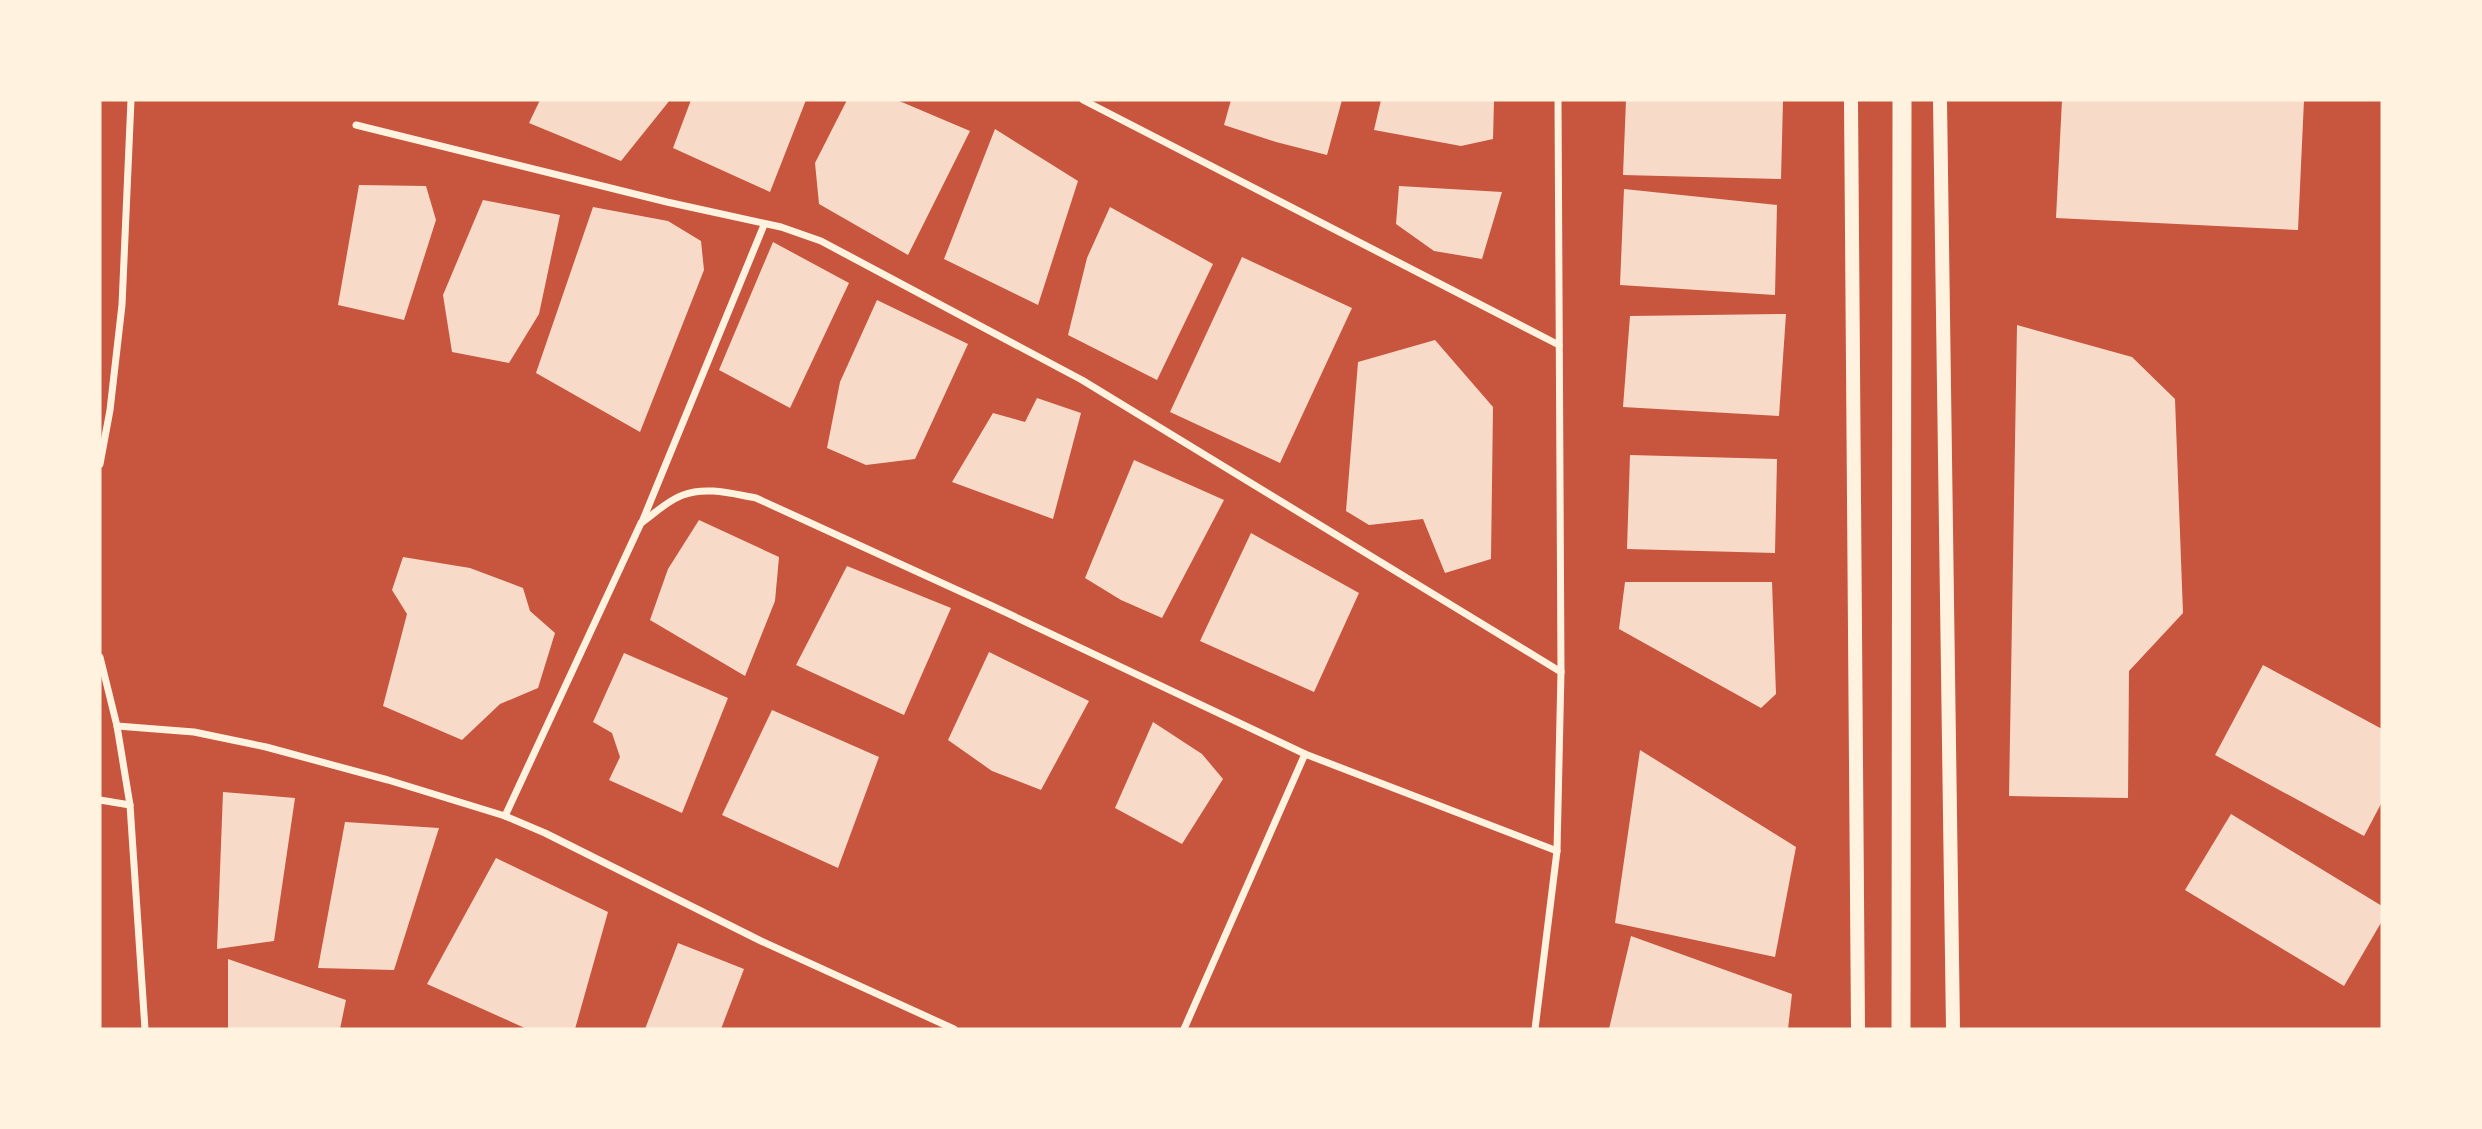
<svg xmlns="http://www.w3.org/2000/svg" width="2482" height="1129" font-family="'Noto Sans',sans-serif">
	<rect width="100%" height="100%" fill="#c8553d"/>
	<!-- building -->
	<g fill="#f7dbc8">
		<path d="M 540,100 L 670,100 L 621,161 L 529,123 Z"/>
		<path d="M 691,100 L 806,100 L 770,192 L 673,148 Z"/>
		<path d="M 847,100 L 897,100 L 970,131 L 908,255 L 819,204 L 815,163 Z"/>
		<path d="M 1231,100 L 1342,100 L 1327,155 L 1276,142 L 1224,125 Z"/>
		<path d="M 1381,100 L 1494,100 L 1493,139 L 1461,146 L 1374,130 Z"/>
		<path d="M 1626,100 L 1783,100 L 1781,179 L 1623,175 Z"/>
		<path d="M 2062,100 L 2304,100 L 2298,230 L 2056,218 Z"/>
		<path d="M 995,129 L 1078,181 L 1038,305 L 944,259 Z"/>
		<path d="M 359,185 L 426,186 L 436,220 L 404,320 L 338,305 Z"/>
		<path d="M 1399,186 L 1502,192 L 1482,259 L 1434,251 L 1396,224 Z"/>
		<path d="M 1624,189 L 1777,205 L 1775,295 L 1620,285 Z"/>
		<path d="M 483,200 L 560,215 L 539,314 L 509,363 L 452,352 L 443,295 Z"/>
		<path d="M 593,207 L 668,221 L 701,241 L 704,270 L 640,432 L 536,373 Z"/>
		<path d="M 1110,207 L 1213,264 L 1157,380 L 1068,335 L 1087,258 Z"/>
		<path d="M 773,242 L 849,283 L 790,408 L 719,370 Z"/>
		<path d="M 1242,257 L 1352,308 L 1280,463 L 1170,412 Z"/>
		<path d="M 877,300 L 968,344 L 915,459 L 866,465 L 827,448 L 840,382 Z"/>
		<path d="M 1786,314 L 1779,416 L 1623,407 L 1630,316 Z"/>
		<path d="M 2017,325 L 2132,357 L 2175,399 L 2183,613 L 2129,671 L 2128,798 L 2009,796 Z"/>
		<path d="M 1435,340 L 1493,407 L 1491,559 L 1445,573 L 1423,519 L 1369,525 L 1346,511 L 1358,362 Z"/>
		<path d="M 1037,398 L 1081,413 L 1053,519 L 952,482 L 993,413 L 1025,422 Z"/>
		<path d="M 1630,455 L 1777,459 L 1775,553 L 1627,549 Z"/>
		<path d="M 1134,460 L 1224,500 L 1162,618 L 1121,600 L 1085,578 Z"/>
		<path d="M 699,520 L 779,557 L 775,601 L 745,676 L 650,620 L 668,569 Z"/>
		<path d="M 1251,533 L 1359,593 L 1314,692 L 1200,641 Z"/>
		<path d="M 403,557 L 470,568 L 523,588 L 530,611 L 555,633 L 538,688 L 500,704 L 462,740 L 383,706 L 407,614 L 392,590 Z"/>
		<path d="M 847,566 L 951,608 L 904,715 L 796,665 Z"/>
		<path d="M 1625,582 L 1772,582 L 1776,694 L 1761,708 L 1619,629 Z"/>
		<path d="M 989,652 L 1089,701 L 1041,790 L 992,771 L 948,740 Z"/>
		<path d="M 624,653 L 728,698 L 682,813 L 609,780 L 620,757 L 612,733 L 593,722 Z"/>
		<path d="M 2263,665 L 2382,729 L 2382,802 L 2364,836 L 2215,755 Z"/>
		<path d="M 772,710 L 879,757 L 838,868 L 722,815 Z"/>
		<path d="M 1153,722 L 1202,754 L 1223,779 L 1182,844 L 1115,808 Z"/>
		<path d="M 1640,750 L 1796,847 L 1775,957 L 1615,923 Z"/>
		<path d="M 223,792 L 295,798 L 274,941 L 217,949 Z"/>
		<path d="M 2231,814 L 2382,906 L 2382,921 L 2344,986 L 2185,890 Z"/>
		<path d="M 345,822 L 439,828 L 394,970 L 318,968 Z"/>
		<path d="M 496,858 L 608,912 L 575,1029 L 527,1029 L 427,984 Z"/>
		<path d="M 1631,936 L 1792,994 L 1788,1029 L 1609,1029 Z"/>
		<path d="M 678,943 L 744,969 L 721,1029 L 645,1029 Z"/>
		<path d="M 228,959 L 346,1000 L 340,1029 L 228,1029 Z"/>
	</g>
	<g fill="none" stroke-linecap="round" stroke-linejoin="round">
		<!-- minor -->
		<g stroke="#fff3e0" stroke-width="7">
			<path d="M 1083,100 L 1559,345"/>
			<path d="M 356,125 L 667,202 L 781,227 L 821,241 L 1082,380 L 1561,672"/>
			<path d="M 100,464 L 110,410 L 122,305 L 131,100"/>
			<path d="M 642,522 L 764,225"/>
			<path d="M 100,657 L 117,726 L 130,805 L 145,1029"/>
			<path d="M 117,726 L 194,732 L 266,747 L 388,780 L 505,816 L 545,833 L 761,941 L 954,1029"/>
			<path d="M 100,800 L 130,805"/>
			<path d="M 505,816 L 641,523 C 654,514 668,500 683,495 C 706,486 733,494 756,498 L 990,605 L 1305,754 L 1557,851"/>
			<path d="M 1184,1029 L 1305,754"/>
			<path d="M 1535,1029 L 1557,851 L 1561,672 L 1558,100"/>
		</g>
		<!-- secondary -->
		<g stroke="#fff3e0" stroke-width="14">
			<path d="M 1851,100 L 1858,1029"/>
			<path d="M 1940,100 L 1953,1029"/>
		</g>
		<!-- trunk -->
		<path stroke="#fff3e0" stroke-width="19" d="M 1901,1029 L 1902,100"/>
	</g>
	<!-- border -->
	<rect width="2482" height="1129" fill="none" stroke="#fff3e0" stroke-width="203"/>
</svg>
